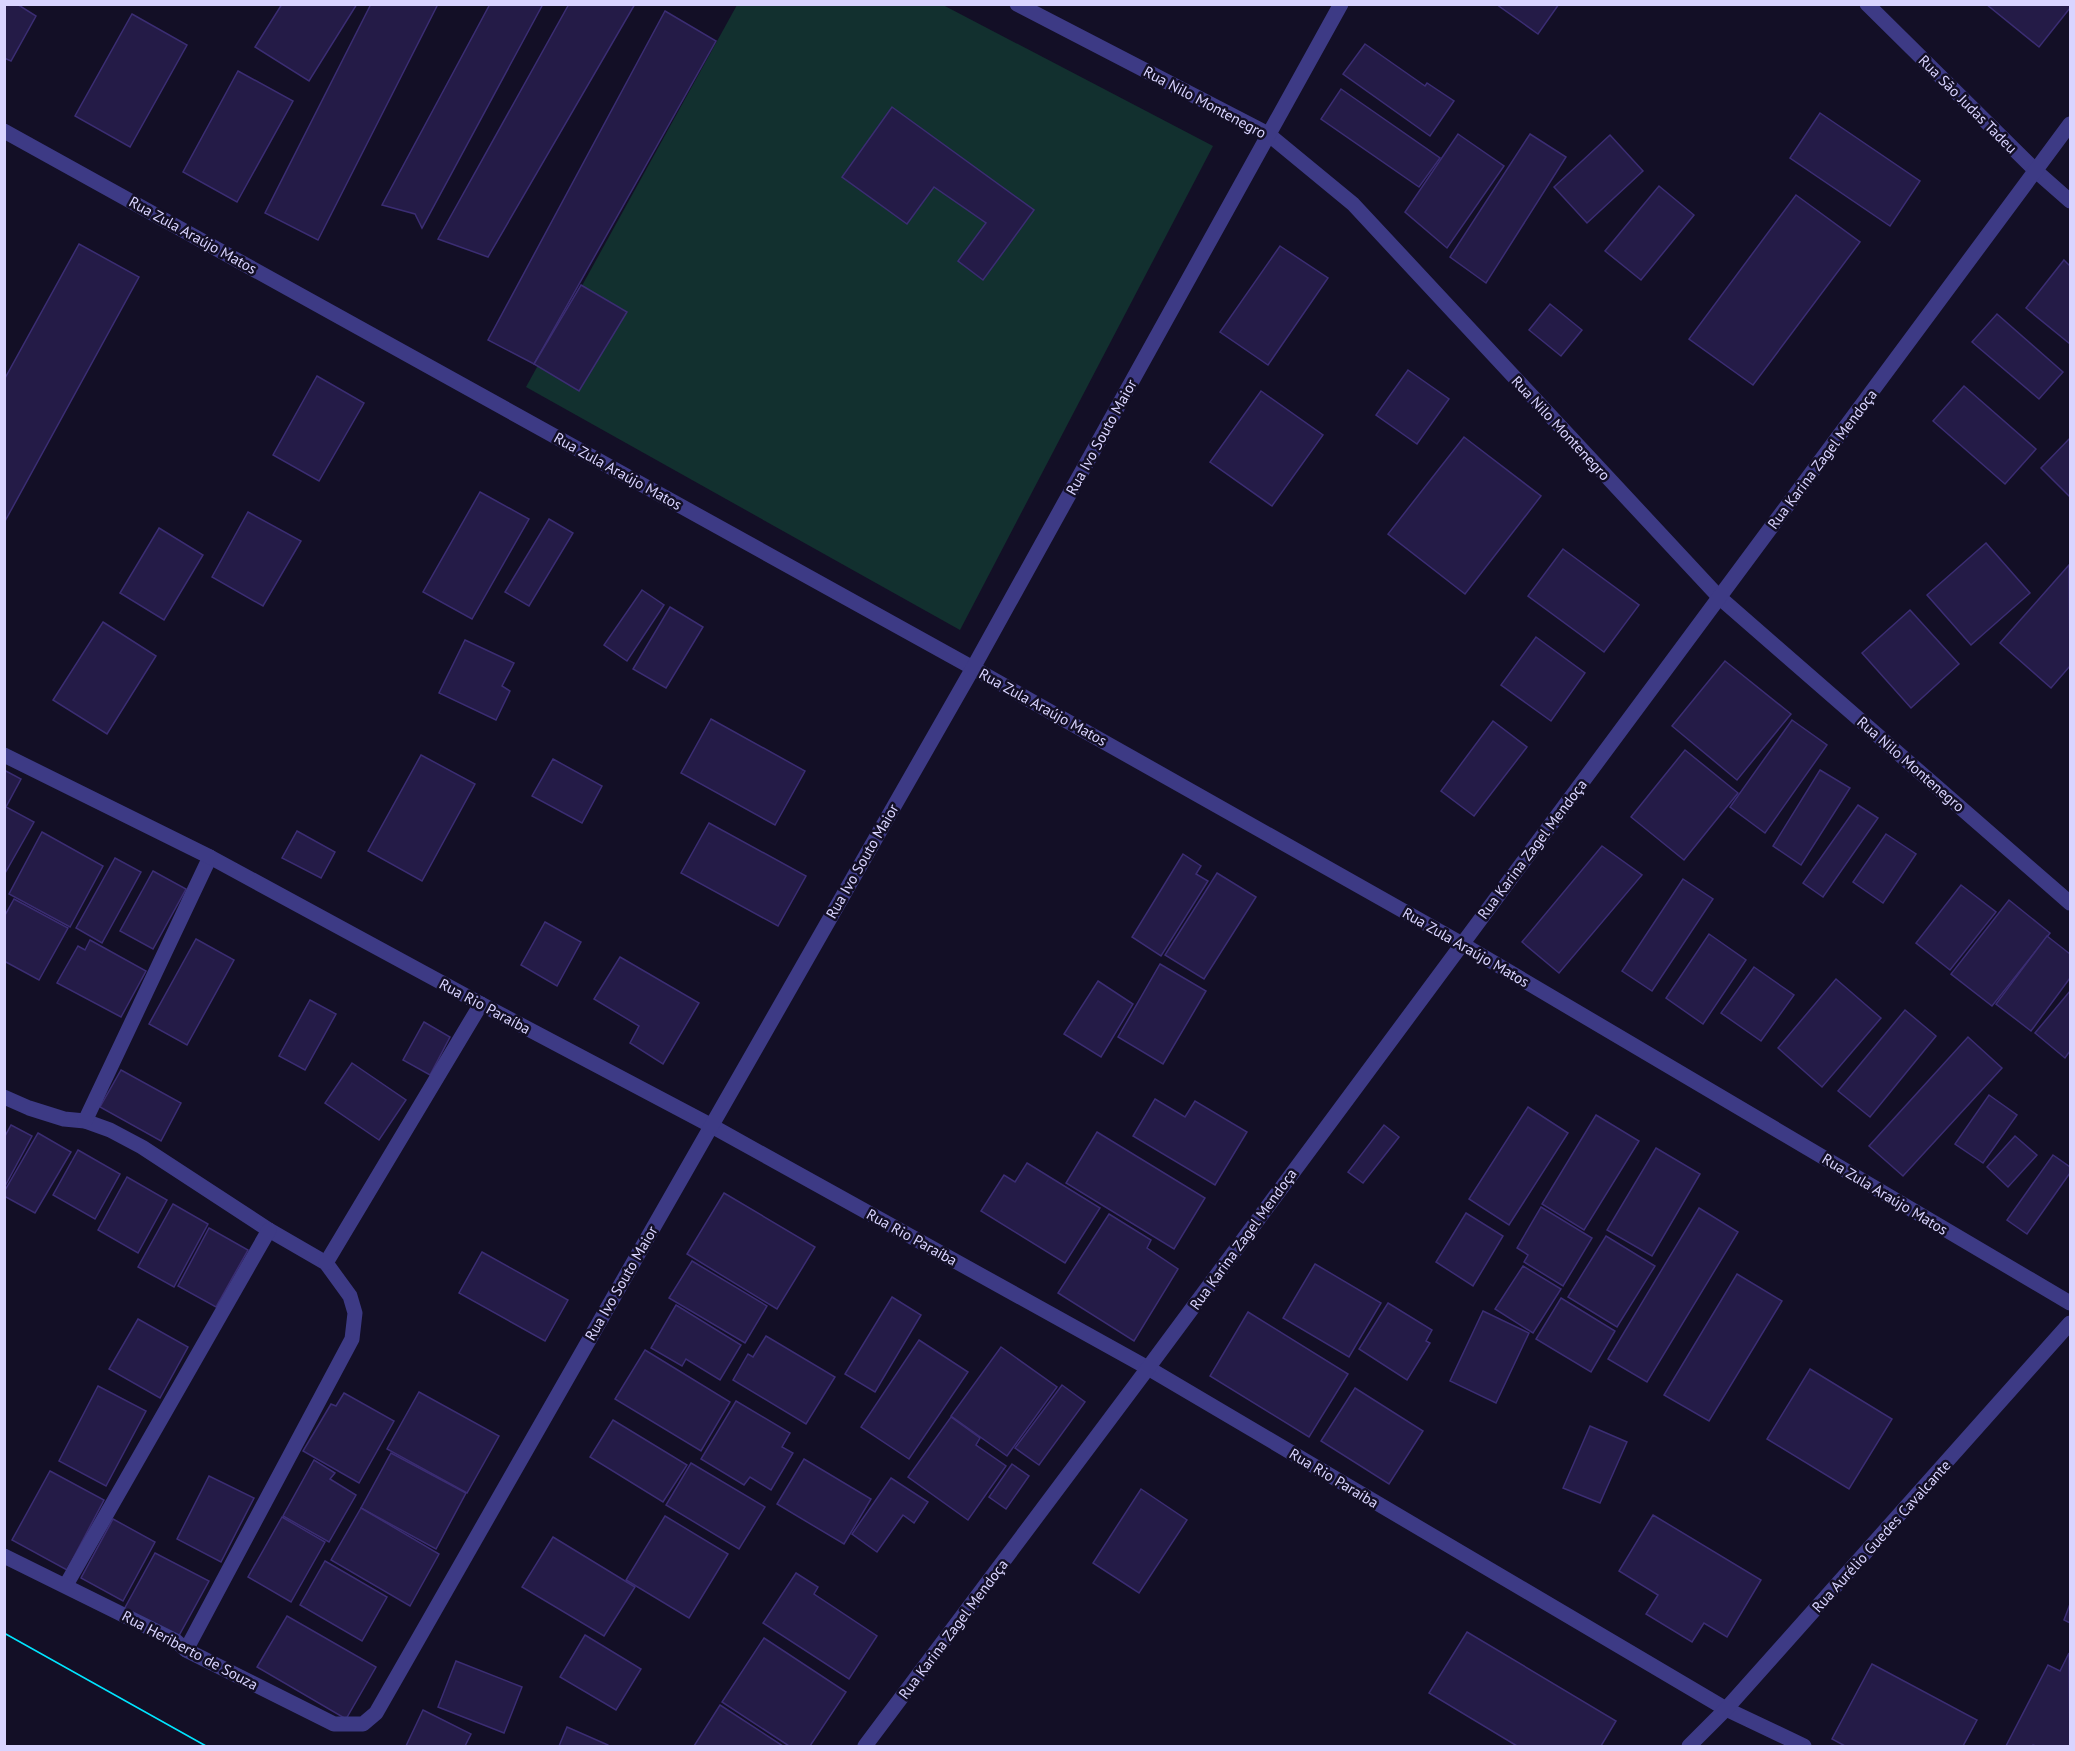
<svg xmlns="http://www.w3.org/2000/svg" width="2075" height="1751" font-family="'PT Sans',sans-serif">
	<rect width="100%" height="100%" fill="#130f26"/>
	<!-- green -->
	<path fill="#12302f" d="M 737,5 L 943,5 L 1213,146 L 960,630 L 526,387 Z"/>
	<!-- building -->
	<g fill="#241b47" stroke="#3b2d73" stroke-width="1.5">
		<path d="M 4,4 L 17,4 L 36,16 L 11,61 L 4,58 Z"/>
		<path d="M 282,4 L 357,4 L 309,81 L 255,47 Z"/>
		<path d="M 371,4 L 438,4 L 318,240 L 265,213 Z"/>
		<path d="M 490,4 L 543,4 L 422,228 L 415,214 L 382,205 Z"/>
		<path d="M 569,4 L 635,4 L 488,257 L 438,239 Z"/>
		<path d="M 1496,4 L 1559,4 L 1538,34 Z"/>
		<path d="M 1986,4 L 2070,4 L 2070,8 L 2039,47 Z"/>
		<path d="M 665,11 L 716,41 L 534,364 L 488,340 Z"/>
		<path d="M 132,14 L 187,45 L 130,147 L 75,116 Z"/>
		<path d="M 1365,44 L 1425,86 L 1427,83 L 1454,101 L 1430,136 L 1343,74 Z"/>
		<path d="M 238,71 L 293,101 L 237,202 L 183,172 Z"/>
		<path d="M 1341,89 L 1440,158 L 1419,187 L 1321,119 Z"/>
		<path d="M 892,107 L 1034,210 L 983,280 L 958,261 L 986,223 L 934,187 L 907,224 L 842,177 Z"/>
		<path d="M 1820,113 L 1920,181 L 1890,226 L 1790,158 Z"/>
		<path d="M 1458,134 L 1504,166 L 1447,248 L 1405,212 Z"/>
		<path d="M 1530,134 L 1566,157 L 1486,283 L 1450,257 Z"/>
		<path d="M 1610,135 L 1643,171 L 1587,223 L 1554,187 Z"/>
		<path d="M 1659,186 L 1694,215 L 1641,280 L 1605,251 Z"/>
		<path d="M 1796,195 L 1860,242 L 1753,385 L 1689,339 Z"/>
		<path d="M 79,244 L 139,277 L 4,523 L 4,380 Z"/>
		<path d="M 1280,246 L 1328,278 L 1268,365 L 1220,332 Z"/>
		<path d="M 2064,260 L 2070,266 L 2070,344 L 2026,308 Z"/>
		<path d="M 581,285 L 627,312 L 579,391 L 534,364 Z"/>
		<path d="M 1550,304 L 1582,330 L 1561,356 L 1529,330 Z"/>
		<path d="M 1997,314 L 2063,372 L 2039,399 L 1972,342 Z"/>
		<path d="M 1408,370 L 1449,399 L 1417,444 L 1376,415 Z"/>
		<path d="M 317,376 L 364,403 L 319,481 L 273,455 Z"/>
		<path d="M 1964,386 L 2036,449 L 2005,484 L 1933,421 Z"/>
		<path d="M 1261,391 L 1323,435 L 1272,506 L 1210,462 Z"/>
		<path d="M 1464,437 L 1541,496 L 1465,594 L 1388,534 Z"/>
		<path d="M 2070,438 L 2070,497 L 2041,468 Z"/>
		<path d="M 480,492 L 529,519 L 472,619 L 423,592 Z"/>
		<path d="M 248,512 L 301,541 L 263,606 L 212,577 Z"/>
		<path d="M 549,519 L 573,533 L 529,606 L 505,592 Z"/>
		<path d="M 159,528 L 203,555 L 164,620 L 120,593 Z"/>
		<path d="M 1986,543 L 2030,593 L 1971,645 L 1927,595 Z"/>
		<path d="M 1563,549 L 1639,605 L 1604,652 L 1528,596 Z"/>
		<path d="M 2069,565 L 2070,666 L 2051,688 L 2000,643 Z"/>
		<path d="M 642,590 L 664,605 L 627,661 L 604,645 Z"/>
		<path d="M 670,607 L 703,627 L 666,688 L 633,669 Z"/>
		<path d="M 1910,610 L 1959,664 L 1911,708 L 1862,653 Z"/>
		<path d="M 103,622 L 156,656 L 107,734 L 53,700 Z"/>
		<path d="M 1536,637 L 1585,673 L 1551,721 L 1501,685 Z"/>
		<path d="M 465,640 L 514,663 L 502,686 L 510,691 L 496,720 L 439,693 Z"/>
		<path d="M 1725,661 L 1791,714 L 1737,780 L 1672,726 Z"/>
		<path d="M 711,719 L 805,771 L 775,825 L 681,773 Z"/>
		<path d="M 1792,720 L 1827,745 L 1765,833 L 1730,807 Z"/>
		<path d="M 1493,721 L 1527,747 L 1474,816 L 1441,791 Z"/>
		<path d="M 1685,750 L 1738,793 L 1684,860 L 1631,817 Z"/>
		<path d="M 421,755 L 475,784 L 422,881 L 368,851 Z"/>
		<path d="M 553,759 L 602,786 L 582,823 L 532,796 Z"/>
		<path d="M 4,770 L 21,779 L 6,807 L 34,822 L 4,875 Z"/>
		<path d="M 1820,770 L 1850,788 L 1801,865 L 1773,846 Z"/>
		<path d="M 1858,805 L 1878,818 L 1823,897 L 1803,883 Z"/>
		<path d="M 709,823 L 806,876 L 778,926 L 681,873 Z"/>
		<path d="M 297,831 L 335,852 L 321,878 L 282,858 Z"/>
		<path d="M 42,832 L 103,866 L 70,927 L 9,894 Z"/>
		<path d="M 1886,834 L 1916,854 L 1883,903 L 1853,882 Z"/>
		<path d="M 1602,846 L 1642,875 L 1559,973 L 1522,942 Z"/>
		<path d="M 1183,854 L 1201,866 L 1196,874 L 1208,881 L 1161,956 L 1132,937 Z"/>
		<path d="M 115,858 L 141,872 L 102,943 L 76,928 Z"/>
		<path d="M 153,871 L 186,889 L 153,949 L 120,931 Z"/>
		<path d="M 1217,873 L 1256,897 L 1204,979 L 1165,955 Z"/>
		<path d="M 1683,879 L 1713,899 L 1652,991 L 1622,971 Z"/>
		<path d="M 1961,885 L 1996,912 L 1950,970 L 1916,943 Z"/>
		<path d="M 14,899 L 68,928 L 39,980 L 4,961 L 4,917 Z"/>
		<path d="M 2009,900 L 2050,933 L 1992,1006 L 1951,974 Z"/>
		<path d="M 545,922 L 581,942 L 557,986 L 521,965 Z"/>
		<path d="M 1709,934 L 1746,960 L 1703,1024 L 1666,998 Z"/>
		<path d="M 2047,936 L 2070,954 L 2070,978 L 2031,1031 L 1996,1004 Z"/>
		<path d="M 196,939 L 234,960 L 187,1045 L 149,1024 Z"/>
		<path d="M 90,940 L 146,971 L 121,1017 L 57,983 L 78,946 L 85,950 Z"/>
		<path d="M 620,957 L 699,1003 L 663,1064 L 630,1043 L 639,1026 L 594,999 Z"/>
		<path d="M 1160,964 L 1206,991 L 1163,1064 L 1118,1037 Z"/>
		<path d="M 1754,967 L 1794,995 L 1761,1041 L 1721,1013 Z"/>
		<path d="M 1836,979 L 1881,1018 L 1822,1087 L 1778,1048 Z"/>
		<path d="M 1098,981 L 1133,1004 L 1101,1057 L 1064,1034 Z"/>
		<path d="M 2070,991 L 2070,1051 L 2065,1058 L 2035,1033 Z"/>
		<path d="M 310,1000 L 336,1014 L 305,1070 L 279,1056 Z"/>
		<path d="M 1905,1010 L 1936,1036 L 1870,1117 L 1838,1091 Z"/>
		<path d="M 424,1022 L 450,1037 L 430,1075 L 403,1060 Z"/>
		<path d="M 1968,1037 L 2002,1068 L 1903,1176 L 1869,1146 Z"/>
		<path d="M 352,1063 L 406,1100 L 379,1140 L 325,1103 Z"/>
		<path d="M 121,1070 L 181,1103 L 161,1141 L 100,1107 Z"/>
		<path d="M 1989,1095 L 2017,1115 L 1983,1163 L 1955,1144 Z"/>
		<path d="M 1155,1099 L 1185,1117 L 1195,1101 L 1247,1132 L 1215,1185 L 1133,1136 Z"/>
		<path d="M 1528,1107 L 1568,1133 L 1509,1225 L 1469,1199 Z"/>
		<path d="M 1596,1115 L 1639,1141 L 1584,1230 L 1542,1204 Z"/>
		<path d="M 11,1125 L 32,1136 L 4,1188 L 4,1138 Z"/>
		<path d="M 1384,1125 L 1399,1137 L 1363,1183 L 1348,1172 Z"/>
		<path d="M 1097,1132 L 1205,1198 L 1174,1249 L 1066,1183 Z"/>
		<path d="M 38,1133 L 71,1152 L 35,1213 L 4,1196 L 4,1192 Z"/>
		<path d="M 2015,1136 L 2037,1155 L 2008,1187 L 1987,1167 Z"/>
		<path d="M 1656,1148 L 1700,1174 L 1652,1256 L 1607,1230 Z"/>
		<path d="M 78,1150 L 120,1174 L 95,1219 L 53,1195 Z"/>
		<path d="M 2053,1155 L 2070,1167 L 2070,1173 L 2027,1234 L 2007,1220 Z"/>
		<path d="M 1027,1163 L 1100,1208 L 1065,1263 L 981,1211 L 1004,1175 L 1015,1182 Z"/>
		<path d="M 127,1177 L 167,1200 L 138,1253 L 98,1230 Z"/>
		<path d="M 724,1193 L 815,1247 L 777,1309 L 687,1254 Z"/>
		<path d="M 173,1204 L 208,1224 L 174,1287 L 138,1267 Z"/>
		<path d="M 1541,1207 L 1592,1238 L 1563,1286 L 1524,1262 L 1528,1255 L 1517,1248 Z"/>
		<path d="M 1699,1208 L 1738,1232 L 1647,1382 L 1608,1359 Z"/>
		<path d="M 1466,1213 L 1503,1236 L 1473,1286 L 1436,1262 Z"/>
		<path d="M 1109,1214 L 1151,1240 L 1147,1248 L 1178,1269 L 1134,1341 L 1058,1293 Z"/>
		<path d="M 209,1228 L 248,1250 L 216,1307 L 178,1286 Z"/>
		<path d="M 1606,1236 L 1655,1266 L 1617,1327 L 1568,1297 Z"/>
		<path d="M 482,1252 L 568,1300 L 545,1341 L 459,1293 Z"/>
		<path d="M 692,1261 L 767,1306 L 745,1343 L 669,1298 Z"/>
		<path d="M 1315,1264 L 1381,1303 L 1349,1357 L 1283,1318 Z"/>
		<path d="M 1523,1266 L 1561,1289 L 1533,1333 L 1495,1309 Z"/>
		<path d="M 1737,1274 L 1782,1301 L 1709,1421 L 1664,1395 Z"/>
		<path d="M 892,1297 L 921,1315 L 875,1392 L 845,1374 Z"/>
		<path d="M 1561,1298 L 1615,1331 L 1591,1372 L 1536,1339 Z"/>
		<path d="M 1388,1303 L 1432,1330 L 1426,1341 L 1430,1343 L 1407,1380 L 1359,1349 Z"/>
		<path d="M 676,1305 L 741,1345 L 720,1380 L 686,1359 L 682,1366 L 651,1348 Z"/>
		<path d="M 1483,1311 L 1529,1333 L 1496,1403 L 1450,1381 Z"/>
		<path d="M 1248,1312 L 1348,1374 L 1309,1437 L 1210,1376 Z"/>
		<path d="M 138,1319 L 188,1347 L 160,1398 L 109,1369 Z"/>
		<path d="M 766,1336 L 835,1377 L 806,1424 L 733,1380 L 748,1354 L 753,1357 Z"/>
		<path d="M 919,1340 L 968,1372 L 909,1459 L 861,1427 Z"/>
		<path d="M 1001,1347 L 1057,1387 L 1007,1456 L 951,1416 Z"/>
		<path d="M 645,1350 L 730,1402 L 701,1451 L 615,1399 Z"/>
		<path d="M 1810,1369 L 1892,1419 L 1849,1489 L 1767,1439 Z"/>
		<path d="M 1062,1385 L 1085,1402 L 1039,1465 L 1015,1448 Z"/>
		<path d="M 98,1386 L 146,1411 L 106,1486 L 59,1461 Z"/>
		<path d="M 1355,1388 L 1423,1431 L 1389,1484 L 1321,1441 Z"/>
		<path d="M 419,1392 L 499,1436 L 467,1493 L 387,1449 Z"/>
		<path d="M 344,1393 L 394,1421 L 359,1483 L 303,1451 L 331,1404 L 336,1406 Z"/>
		<path d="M 736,1401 L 790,1433 L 782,1447 L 793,1453 L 771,1490 L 750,1477 L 744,1485 L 701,1459 Z"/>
		<path d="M 951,1417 L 980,1438 L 976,1445 L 1006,1466 L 968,1520 L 908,1477 Z"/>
		<path d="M 613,1420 L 687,1465 L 663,1502 L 590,1457 Z"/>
		<path d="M 1590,1426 L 1627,1442 L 1600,1503 L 1563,1488 Z"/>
		<path d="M 391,1453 L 466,1493 L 436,1549 L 361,1508 Z"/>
		<path d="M 804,1459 L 871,1499 L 844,1544 L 777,1504 Z"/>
		<path d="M 314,1460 L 335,1473 L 330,1479 L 356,1495 L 329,1542 L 283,1516 Z"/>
		<path d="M 691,1463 L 765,1507 L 739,1549 L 666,1505 Z"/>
		<path d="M 1012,1464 L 1029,1476 L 1006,1509 L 989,1497 Z"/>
		<path d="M 50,1471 L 104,1500 L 67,1570 L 12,1540 Z"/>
		<path d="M 209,1476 L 254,1498 L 221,1562 L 177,1539 Z"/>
		<path d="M 891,1478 L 928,1502 L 914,1523 L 903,1515 L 877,1552 L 852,1534 Z"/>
		<path d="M 1141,1489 L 1187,1520 L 1139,1593 L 1093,1563 Z"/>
		<path d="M 361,1508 L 439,1554 L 410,1606 L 331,1560 Z"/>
		<path d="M 1653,1515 L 1761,1580 L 1727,1637 L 1704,1623 L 1692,1642 L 1646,1614 L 1658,1595 L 1619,1571 Z"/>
		<path d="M 665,1516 L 728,1554 L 689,1618 L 626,1580 Z"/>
		<path d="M 282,1517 L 325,1542 L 291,1602 L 248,1577 Z"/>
		<path d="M 113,1519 L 155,1542 L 123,1601 L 81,1578 Z"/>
		<path d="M 553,1537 L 635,1587 L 604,1636 L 522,1587 Z"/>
		<path d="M 155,1553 L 209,1581 L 176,1641 L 122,1613 Z"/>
		<path d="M 325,1561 L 387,1597 L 362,1641 L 300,1605 Z"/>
		<path d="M 796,1573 L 818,1587 L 814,1594 L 877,1636 L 849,1679 L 763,1623 Z"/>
		<path d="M 2070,1604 L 2070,1623 L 2064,1620 Z"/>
		<path d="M 287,1616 L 376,1667 L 346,1719 L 257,1667 Z"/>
		<path d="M 1467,1632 L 1616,1721 L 1601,1746 L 1517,1746 L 1429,1693 Z"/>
		<path d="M 585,1635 L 641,1669 L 616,1710 L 560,1677 Z"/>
		<path d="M 764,1638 L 846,1692 L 810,1746 L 789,1746 L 722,1702 Z"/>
		<path d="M 2069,1653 L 2070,1746 L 2036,1746 L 2033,1745 L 2032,1746 L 2006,1746 L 2048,1665 L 2060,1671 Z"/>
		<path d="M 456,1661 L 522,1687 L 504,1733 L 438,1707 Z"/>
		<path d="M 1872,1664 L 1977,1720 L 1963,1746 L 1845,1746 L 1832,1739 Z"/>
		<path d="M 720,1705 L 783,1746 L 694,1746 Z"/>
		<path d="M 423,1710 L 471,1734 L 465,1746 L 406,1746 Z"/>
		<path d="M 567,1727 L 608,1745 L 608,1746 L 559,1746 Z"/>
	</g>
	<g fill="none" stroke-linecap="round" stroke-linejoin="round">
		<!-- service -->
		<g stroke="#3d3a85" stroke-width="15">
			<path d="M 4,1097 L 29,1108 L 64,1119 L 85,1121 L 110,1130 L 142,1147 L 269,1230 L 326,1263 L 350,1296 L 355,1313 L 352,1339 L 186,1650"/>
			<path d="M 85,1121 L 210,857"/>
			<path d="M 326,1263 L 481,1004"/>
			<path d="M 66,1585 L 269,1230"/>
		</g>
		<!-- minor -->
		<g stroke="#3d3a85" stroke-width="15">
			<path d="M 1017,4 L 1268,134 L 1353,204 L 1719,597 L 2070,903"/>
			<path d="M 1867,4 L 2036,171 L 2070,201"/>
			<path d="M 4,131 L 973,668 L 1462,944 L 2070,1303"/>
			<path d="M 4,755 L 210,857 L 481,1004 L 710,1125 L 1148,1368 L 1726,1709 L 1804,1746"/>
			<path d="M 4,1556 L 176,1641 L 186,1650 L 334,1724 L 363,1724 L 376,1713 L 973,668 L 1341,4"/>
			<path d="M 865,1746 L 1148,1368 L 2070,124"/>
			<path d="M 1689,1746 L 1726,1709 L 2070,1323"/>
		</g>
		<!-- tram -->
		<path stroke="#00e5ff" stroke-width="1.5" d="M 4,1633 L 206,1746"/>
	</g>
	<g text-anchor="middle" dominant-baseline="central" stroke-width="5" stroke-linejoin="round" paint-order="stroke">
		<!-- street labels -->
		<g font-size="15" fill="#d9d4ff" stroke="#130f26">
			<text transform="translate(1205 102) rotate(28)">Rua Nilo Montenegro</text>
			<text transform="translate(1968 104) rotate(45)">Rua São Judas Tadeu</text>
			<text transform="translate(193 235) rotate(29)">Rua Zula Araújo Matos</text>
			<text transform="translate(1561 428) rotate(47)">Rua Nilo Montenegro</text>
			<text transform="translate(1101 437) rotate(-61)">Rua Ivo Souto Maior</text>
			<text transform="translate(1822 459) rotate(-53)">Rua Karina Zagel Mendoça</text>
			<text transform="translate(618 471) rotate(29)">Rua Zula Araújo Matos</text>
			<text transform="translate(1043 707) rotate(29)">Rua Zula Araújo Matos</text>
			<text transform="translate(1911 764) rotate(41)">Rua Nilo Montenegro</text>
			<text transform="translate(1532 849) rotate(-53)">Rua Karina Zagel Mendoça</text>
			<text transform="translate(862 861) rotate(-60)">Rua Ivo Souto Maior</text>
			<text transform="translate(1466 947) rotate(30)">Rua Zula Araújo Matos</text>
			<text transform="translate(485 1006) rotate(28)">Rua Rio Paraíba</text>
			<text transform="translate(1885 1194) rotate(31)">Rua Zula Araújo Matos</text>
			<text transform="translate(912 1237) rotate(29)">Rua Rio Paraíba</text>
			<text transform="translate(1243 1239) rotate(-54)">Rua Karina Zagel Mendoça</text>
			<text transform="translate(621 1283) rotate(-60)">Rua Ivo Souto Maior</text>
			<text transform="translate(1334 1478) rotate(31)">Rua Rio Paraíba</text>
			<text transform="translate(1881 1536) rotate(-48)">Rua Aurélio Guedes Cavalcante</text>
			<text transform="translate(953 1629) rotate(-53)">Rua Karina Zagel Mendoça</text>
			<text transform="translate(190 1650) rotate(28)">Rua Heriberto de Souza</text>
		</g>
	</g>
	<!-- border -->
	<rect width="2075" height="1751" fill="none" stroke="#d9d4ff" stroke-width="12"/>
</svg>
